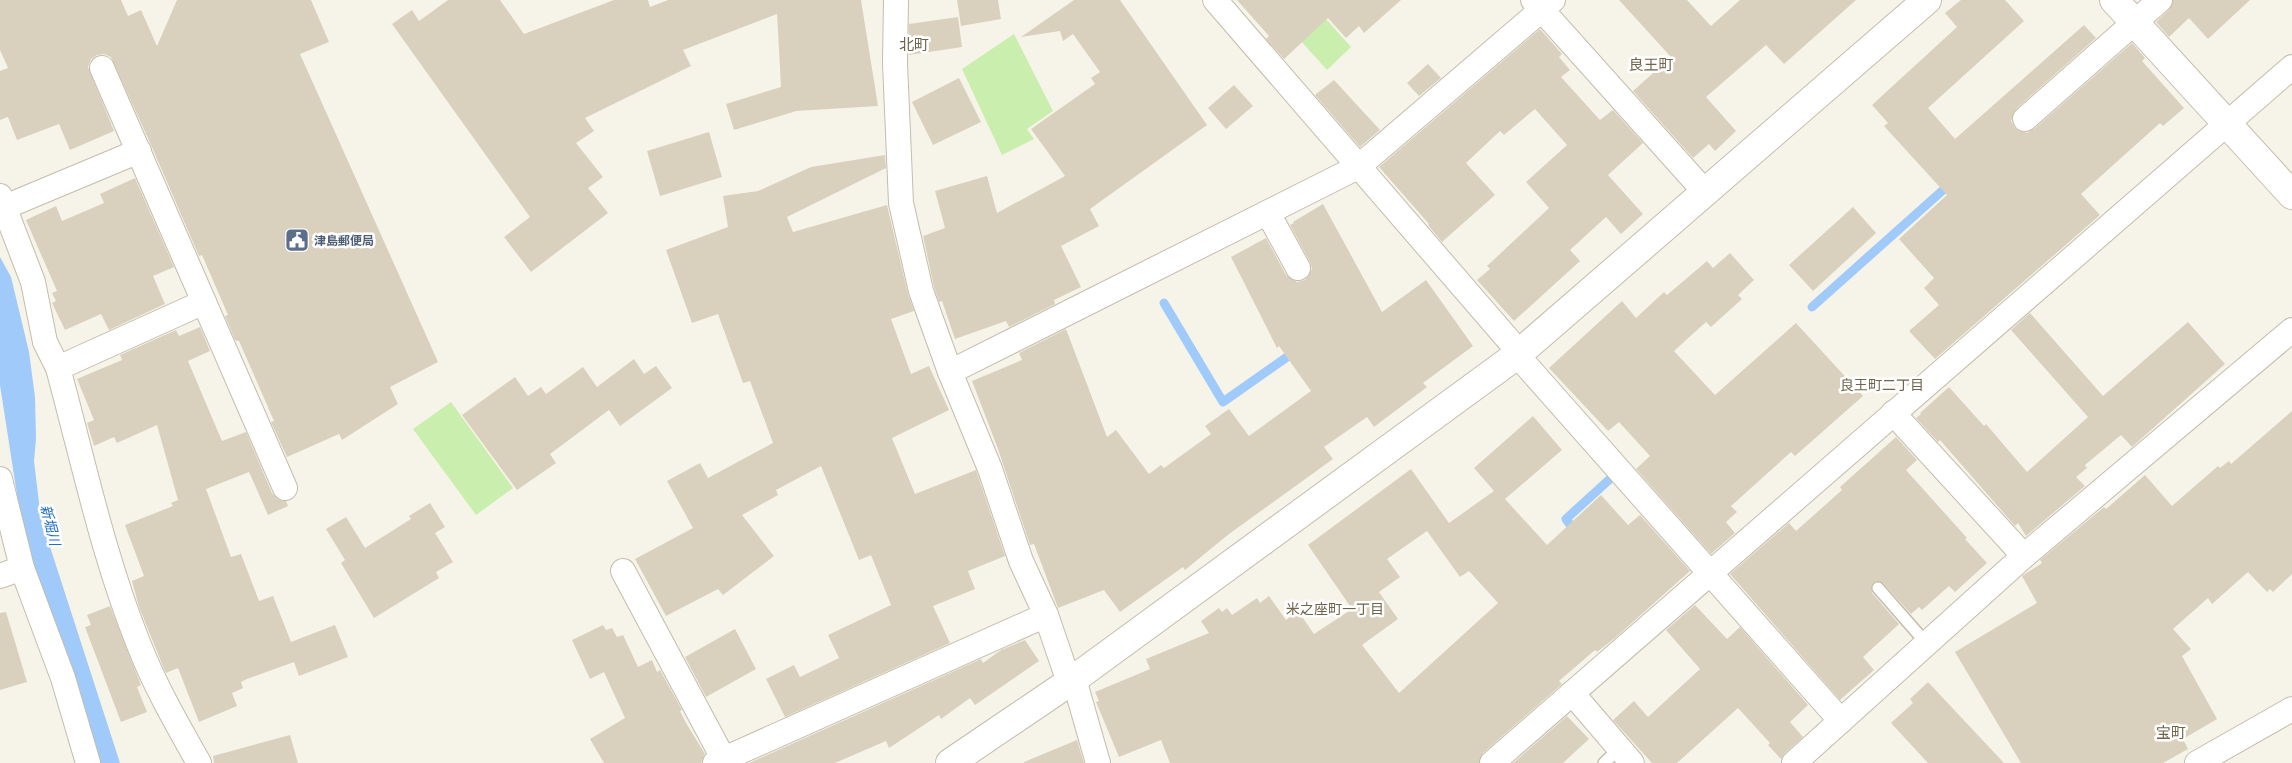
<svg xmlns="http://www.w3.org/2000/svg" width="2292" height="763" font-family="'Golos Text','Noto Sans JP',sans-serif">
	<rect width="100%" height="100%" fill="#f6f4e9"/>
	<!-- green -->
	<g fill="#caeead">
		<path d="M 1309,0 L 1351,47 L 1327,70 L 1283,21 Z"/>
		<path d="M 1014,34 L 1053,111 L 1027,129 L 1034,139 L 1002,155 L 962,69 Z"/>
		<path d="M 451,402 L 513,488 L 476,515 L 413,429 Z"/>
	</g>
	<!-- water -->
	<path fill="#9fcaf9" d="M 0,257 L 11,277 L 29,352 L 35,397 L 36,439 L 34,461 L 41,519 L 120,763 L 98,763 L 33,569 L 20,514 L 0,385 Z"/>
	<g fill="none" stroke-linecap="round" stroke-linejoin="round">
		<!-- stream -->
		<g stroke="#9fcaf9" stroke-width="9">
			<path d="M 1164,303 L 1223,402 L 1297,350"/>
			<path d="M 1812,307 L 1952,182"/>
			<path d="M 1577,534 L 1566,519 L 1611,478"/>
		</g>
	</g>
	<!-- building -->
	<g fill="#d9d1bd" fill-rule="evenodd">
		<path d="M 0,0 L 121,0 L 128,16 L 141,10 L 157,46 L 177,0 L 311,0 L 329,42 L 300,54 L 438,362 L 390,387 L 398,404 L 342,440 L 339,434 L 287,457 L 271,422 L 274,421 L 239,341 L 235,340 L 225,316 L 228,315 L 202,255 L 199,256 L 151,145 L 111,57 L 104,54 L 97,55 L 91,59 L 88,67 L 114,131 L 70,150 L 59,124 L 17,140 L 8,117 L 0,120 L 0,71 L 8,68 L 0,50 Z"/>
		<path d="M 448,0 L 500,0 L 524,34 L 614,0 L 648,0 L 650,7 L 668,0 L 861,0 L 878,106 L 796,111 L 734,130 L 726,104 L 781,87 L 777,14 L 683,50 L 691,66 L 585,118 L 594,131 L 576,143 L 603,177 L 588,188 L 608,213 L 531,272 L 504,237 L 530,217 L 392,24 L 412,10 L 419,21 Z"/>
		<path d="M 957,0 L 998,0 L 1001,19 L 961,26 Z"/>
		<path d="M 1074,0 L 1120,0 L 1207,125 L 1090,209 L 1099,226 L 1061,246 L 1081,287 L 1054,300 L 1055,304 L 1009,327 L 1006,321 L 955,339 L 942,301 L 939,302 L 934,287 L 923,236 L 945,228 L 935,191 L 987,176 L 997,213 L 1065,176 L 1031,129 L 1095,84 L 1091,78 L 1100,72 L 1073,34 L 1063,41 L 1060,31 L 1021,37 Z"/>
		<path d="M 1237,0 L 1401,0 L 1364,33 L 1359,26 L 1346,38 L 1328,18 L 1284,59 L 1266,39 L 1269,36 Z"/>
		<path d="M 1619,0 L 1687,0 L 1711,26 L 1740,0 L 1856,0 L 1784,64 L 1766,45 L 1706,97 L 1736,131 L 1715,151 L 1709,144 L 1693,158 L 1633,91 L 1671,57 Z"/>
		<path d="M 1961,0 L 2005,0 L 2024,21 L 1928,108 L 1955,139 L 2084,25 L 2096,38 L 2016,109 L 2011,121 L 2015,128 L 2027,133 L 2034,129 L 2132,43 L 2145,58 L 2142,61 L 2184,108 L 2163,126 L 2160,123 L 2081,194 L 2100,215 L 1935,359 L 1909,331 L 1939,305 L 1924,288 L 1934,278 L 1899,239 L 1947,195 L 1884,126 L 1888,123 L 1872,105 L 1957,27 L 1945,13 Z"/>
		<path d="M 2173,0 L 2250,0 L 2208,39 L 2189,18 L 2169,37 L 2156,22 L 2169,10 Z"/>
		<path d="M 958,17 L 962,47 L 909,55 L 909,24 Z"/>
		<path d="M 1540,29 L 1562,54 L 1559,57 L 1570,70 L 1561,77 L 1600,120 L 1613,110 L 1643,143 L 1608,175 L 1643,214 L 1621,234 L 1606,217 L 1570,250 L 1580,261 L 1514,321 L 1477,280 L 1490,269 L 1487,266 L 1549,208 L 1526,182 L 1567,145 L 1535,109 L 1504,135 L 1500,131 L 1466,163 L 1495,195 L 1442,242 L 1428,225 L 1429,224 L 1379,167 Z"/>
		<path d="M 1428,64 L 1441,78 L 1419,96 L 1407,83 Z"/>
		<path d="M 959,78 L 981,122 L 933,145 L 912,102 Z"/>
		<path d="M 1334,80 L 1380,130 L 1360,147 L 1315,95 Z"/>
		<path d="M 1234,85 L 1253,106 L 1226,129 L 1208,108 Z"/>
		<path d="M 709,132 L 722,177 L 660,196 L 647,151 Z"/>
		<path d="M 885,155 L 886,168 L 787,217 L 793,232 L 887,205 L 908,294 L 914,311 L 891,319 L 911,374 L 929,366 L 949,410 L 892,438 L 915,494 L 976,470 L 1005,556 L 968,571 L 975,589 L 933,606 L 950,643 L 785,717 L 766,679 L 794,665 L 800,677 L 839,658 L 828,635 L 891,605 L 871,555 L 859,560 L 821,466 L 776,490 L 778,495 L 742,515 L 774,556 L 723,595 L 718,589 L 666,616 L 635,559 L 693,528 L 667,481 L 700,463 L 708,478 L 773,443 L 750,381 L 743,383 L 718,314 L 692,323 L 666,250 L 728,227 L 723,196 L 758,191 L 811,167 Z"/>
		<path d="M 135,178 L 174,267 L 153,276 L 165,304 L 109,330 L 101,314 L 65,330 L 52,303 L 56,301 L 52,293 L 57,291 L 26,220 L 56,206 L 62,221 L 104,203 L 100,194 Z"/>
		<path d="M 1323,204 L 1382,312 L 1426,280 L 1473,346 L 1423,383 L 1427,387 L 1374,427 L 1367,417 L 1324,447 L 1333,459 L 1229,534 L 1185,570 L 1183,567 L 1120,612 L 1104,590 L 1058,608 L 1034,544 L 1030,545 L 998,449 L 972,381 L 1022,360 L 1019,353 L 1066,329 L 1107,437 L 1116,430 L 1149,474 L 1161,465 L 1164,468 L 1211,434 L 1205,426 L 1229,409 L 1249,436 L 1311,391 L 1279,346 L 1277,348 L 1231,257 L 1266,238 L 1286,275 L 1297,282 L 1305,280 L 1312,269 L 1310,262 L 1290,225 L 1294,223 L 1293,222 Z"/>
		<path d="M 1853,207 L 1876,233 L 1813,291 L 1789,265 Z"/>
		<path d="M 1730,253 L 1754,280 L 1738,295 L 1742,299 L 1711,327 L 1706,322 L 1674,351 L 1715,395 L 1796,323 L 1863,396 L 1795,456 L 1791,452 L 1731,506 L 1737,512 L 1726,522 L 1735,533 L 1711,554 L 1636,469 L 1650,456 L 1619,422 L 1608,431 L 1549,368 L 1622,301 L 1636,318 L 1664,292 L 1667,295 L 1707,261 L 1713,268 Z"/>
		<path d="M 2030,313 L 2103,396 L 2188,322 L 2225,364 L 2132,447 L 2121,435 L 2085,465 L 2087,468 L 2076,477 L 2085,486 L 2026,536 L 2018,523 L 2015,526 L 1940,440 L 1938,442 L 1916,418 L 1921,414 L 1920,413 L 1949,387 L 1984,426 L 1986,424 L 2027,472 L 2088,417 L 2011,330 Z"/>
		<path d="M 200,327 L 210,351 L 188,361 L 222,441 L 246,432 L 272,493 L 277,499 L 286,501 L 288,506 L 268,515 L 249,472 L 206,489 L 231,557 L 241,554 L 259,601 L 273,596 L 291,642 L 335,625 L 348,657 L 299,676 L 294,662 L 247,679 L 241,682 L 243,688 L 232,693 L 237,706 L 199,722 L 178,668 L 166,673 L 164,669 L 139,607 L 132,581 L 144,576 L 125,525 L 173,506 L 171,503 L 178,500 L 157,425 L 117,443 L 114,437 L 94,446 L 87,423 L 94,420 L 77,379 L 122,360 L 120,355 L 176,330 L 179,336 Z"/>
		<path d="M 634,359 L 644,374 L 656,366 L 672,388 L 620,426 L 609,410 L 550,454 L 556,463 L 517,490 L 462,415 L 515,377 L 528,396 L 541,387 L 546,394 L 583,367 L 597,387 Z"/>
		<path d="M 2292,411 L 2292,574 L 2273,592 L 2270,589 L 2267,592 L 2248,572 L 2212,604 L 2208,598 L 2173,629 L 2191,649 L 2182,656 L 2217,719 L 2183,739 L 2188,749 L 2163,763 L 2021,763 L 1955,652 L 2037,603 L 2022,576 L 2042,563 L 2040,560 L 2104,507 L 2106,509 L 2145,475 L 2172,506 L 2218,466 L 2220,468 L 2229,461 L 2231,464 Z"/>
		<path d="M 1533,416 L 1562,450 L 1505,499 L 1547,545 L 1601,495 L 1628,525 L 1640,515 L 1690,571 L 1615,638 L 1597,652 L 1595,650 L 1559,681 L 1562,684 L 1483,753 L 1479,763 L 1170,763 L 1161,740 L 1119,757 L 1096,702 L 1099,701 L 1095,692 L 1150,669 L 1146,659 L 1209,633 L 1201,621 L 1219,608 L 1222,612 L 1227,608 L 1232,615 L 1257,598 L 1260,603 L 1269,596 L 1286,620 L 1298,611 L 1314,634 L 1352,609 L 1308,545 L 1411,469 L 1449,523 L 1494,491 L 1474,468 ZM 1427,531 L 1460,577 L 1469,571 L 1498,603 L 1399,693 L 1362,645 L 1398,619 L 1379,592 L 1400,577 L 1387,559 Z"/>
		<path d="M 1896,437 L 1917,460 L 1906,470 L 1967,538 L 1965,539 L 1987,563 L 1955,592 L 1949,586 L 1922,610 L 1919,607 L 1911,614 L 1883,583 L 1877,581 L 1873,583 L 1871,586 L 1872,593 L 1899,624 L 1863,657 L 1874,670 L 1840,700 L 1730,574 L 1789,523 L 1796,531 L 1842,490 L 1840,487 Z"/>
		<path d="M 430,503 L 445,527 L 435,533 L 453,562 L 436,572 L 439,578 L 374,618 L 341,563 L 345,560 L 326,529 L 346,517 L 365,548 L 411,519 L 409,516 Z"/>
		<path d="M 1695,605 L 1727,639 L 1740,627 L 1808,705 L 1790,722 L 1803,737 L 1785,753 L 1781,759 L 1768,745 L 1770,743 L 1738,708 L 1677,763 L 1652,763 L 1613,720 L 1634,701 L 1648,717 L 1700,669 L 1666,630 Z"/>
		<path d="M 110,606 L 141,685 L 137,687 L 147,712 L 121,722 L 85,627 L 91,625 L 87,615 Z"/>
		<path d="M 6,612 L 27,682 L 0,690 L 0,613 Z"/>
		<path d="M 603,625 L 606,630 L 612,628 L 617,637 L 623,635 L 638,667 L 652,660 L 657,672 L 660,670 L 682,710 L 680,711 L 686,723 L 705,754 L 701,763 L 604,763 L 590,739 L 625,718 L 604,672 L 590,679 L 572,640 Z"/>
		<path d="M 735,629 L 756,669 L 706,697 L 685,657 Z"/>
		<path d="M 1025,640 L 1039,661 L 975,705 L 970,698 L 941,719 L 939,715 L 889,748 L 886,741 L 835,763 L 749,763 L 981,659 L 983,663 L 1001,650 Z"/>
		<path d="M 1928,682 L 2004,763 L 1928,763 L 1891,723 L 1913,703 L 1910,699 Z"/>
		<path d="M 1567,716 L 1589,739 L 1563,763 L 1513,763 Z"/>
		<path d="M 290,735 L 298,763 L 214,763 L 213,756 Z"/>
		<path d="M 1077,740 L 1084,763 L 1024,763 L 1024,762 Z"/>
	</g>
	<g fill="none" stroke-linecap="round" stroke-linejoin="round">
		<!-- service casing -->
		<g stroke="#c3bdaa" stroke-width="14">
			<g id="service">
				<path d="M 1878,588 L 1927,644"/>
				<path d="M 1604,763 L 1619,749"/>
			</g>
		</g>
		<!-- minor casing -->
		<g stroke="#c3bdaa" stroke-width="26">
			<g id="minor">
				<path d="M 896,0 L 895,63 L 901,203 L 921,291 L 950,372 L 990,469 L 1021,561 L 1046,615 L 1069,682"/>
				<path d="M 1215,0 L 1519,352"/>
				<path d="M 1533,0 L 1705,192"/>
				<path d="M 102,68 L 285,488"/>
				<path d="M 2025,119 L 2160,0"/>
				<path d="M 0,196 L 33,282 L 45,342 L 58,368 C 83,460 103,556 139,645 C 155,686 177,724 199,763"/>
				<path d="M 5,207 L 139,151"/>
				<path d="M 1268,213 L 1298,268"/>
				<path d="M 1517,355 L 1841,721"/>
				<path d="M 58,368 L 204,302"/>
				<path d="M 950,372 L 1358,167 L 1553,0"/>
				<path d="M 1893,413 L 2024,556"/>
				<path d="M 0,479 L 22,568 L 63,678 L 88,763"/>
				<path d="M 623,571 L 723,758"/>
				<path d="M 0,576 L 22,568"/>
				<path d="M 1074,679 L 1098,763"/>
				<path d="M 1572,693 L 1632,763"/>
				<path d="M 715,763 L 1046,615"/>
				<path d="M 1492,763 L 2292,67"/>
				<path d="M 1794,763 L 2024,556 L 2292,330"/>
				<path d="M 2197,763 L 2292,709"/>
			</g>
		</g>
		<!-- tertiary casing -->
		<g stroke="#c3bdaa" stroke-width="30">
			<g id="tertiary">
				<path d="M 2114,0 L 2292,195"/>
				<path d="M 950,763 L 1074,679 L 1517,355 L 1927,0"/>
			</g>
		</g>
		<!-- service -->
		<use href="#service" stroke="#fff" stroke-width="11"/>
		<!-- minor -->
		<use href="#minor" stroke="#fff" stroke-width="24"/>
		<!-- tertiary -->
		<use href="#tertiary" stroke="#fff" stroke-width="28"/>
	</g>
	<!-- icons -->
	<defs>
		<g id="civic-square" transform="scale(1.25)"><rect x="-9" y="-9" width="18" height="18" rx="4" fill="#5c6f8a" stroke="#fff"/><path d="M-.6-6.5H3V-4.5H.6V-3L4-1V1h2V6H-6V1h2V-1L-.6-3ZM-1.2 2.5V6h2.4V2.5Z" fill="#fff"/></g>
	</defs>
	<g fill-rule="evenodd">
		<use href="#civic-square" x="297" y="240"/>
	</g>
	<g text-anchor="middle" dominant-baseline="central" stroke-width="5" stroke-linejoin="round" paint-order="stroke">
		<!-- service labels -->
		<g font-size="12" font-weight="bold" fill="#4e5e75" stroke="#fff" text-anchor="start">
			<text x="314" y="240">津島郵便局</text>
		</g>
		<!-- neighbourhood labels -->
		<g font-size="14" fill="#6f654c" stroke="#fff">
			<text x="1882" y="384">良王町二丁目</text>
			<text x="1335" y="608">米之座町一丁目</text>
		</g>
		<!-- water labels -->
		<g font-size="14" font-style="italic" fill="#226dc4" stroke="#fff">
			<text transform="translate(51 525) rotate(76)">新堀川</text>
		</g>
		<!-- quarter labels -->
		<g font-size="15" fill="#6f654c" stroke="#fff">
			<text x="914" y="44">北町</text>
			<text x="1651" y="64">良王町</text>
			<text x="2171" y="732">宝町</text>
		</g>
	</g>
</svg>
